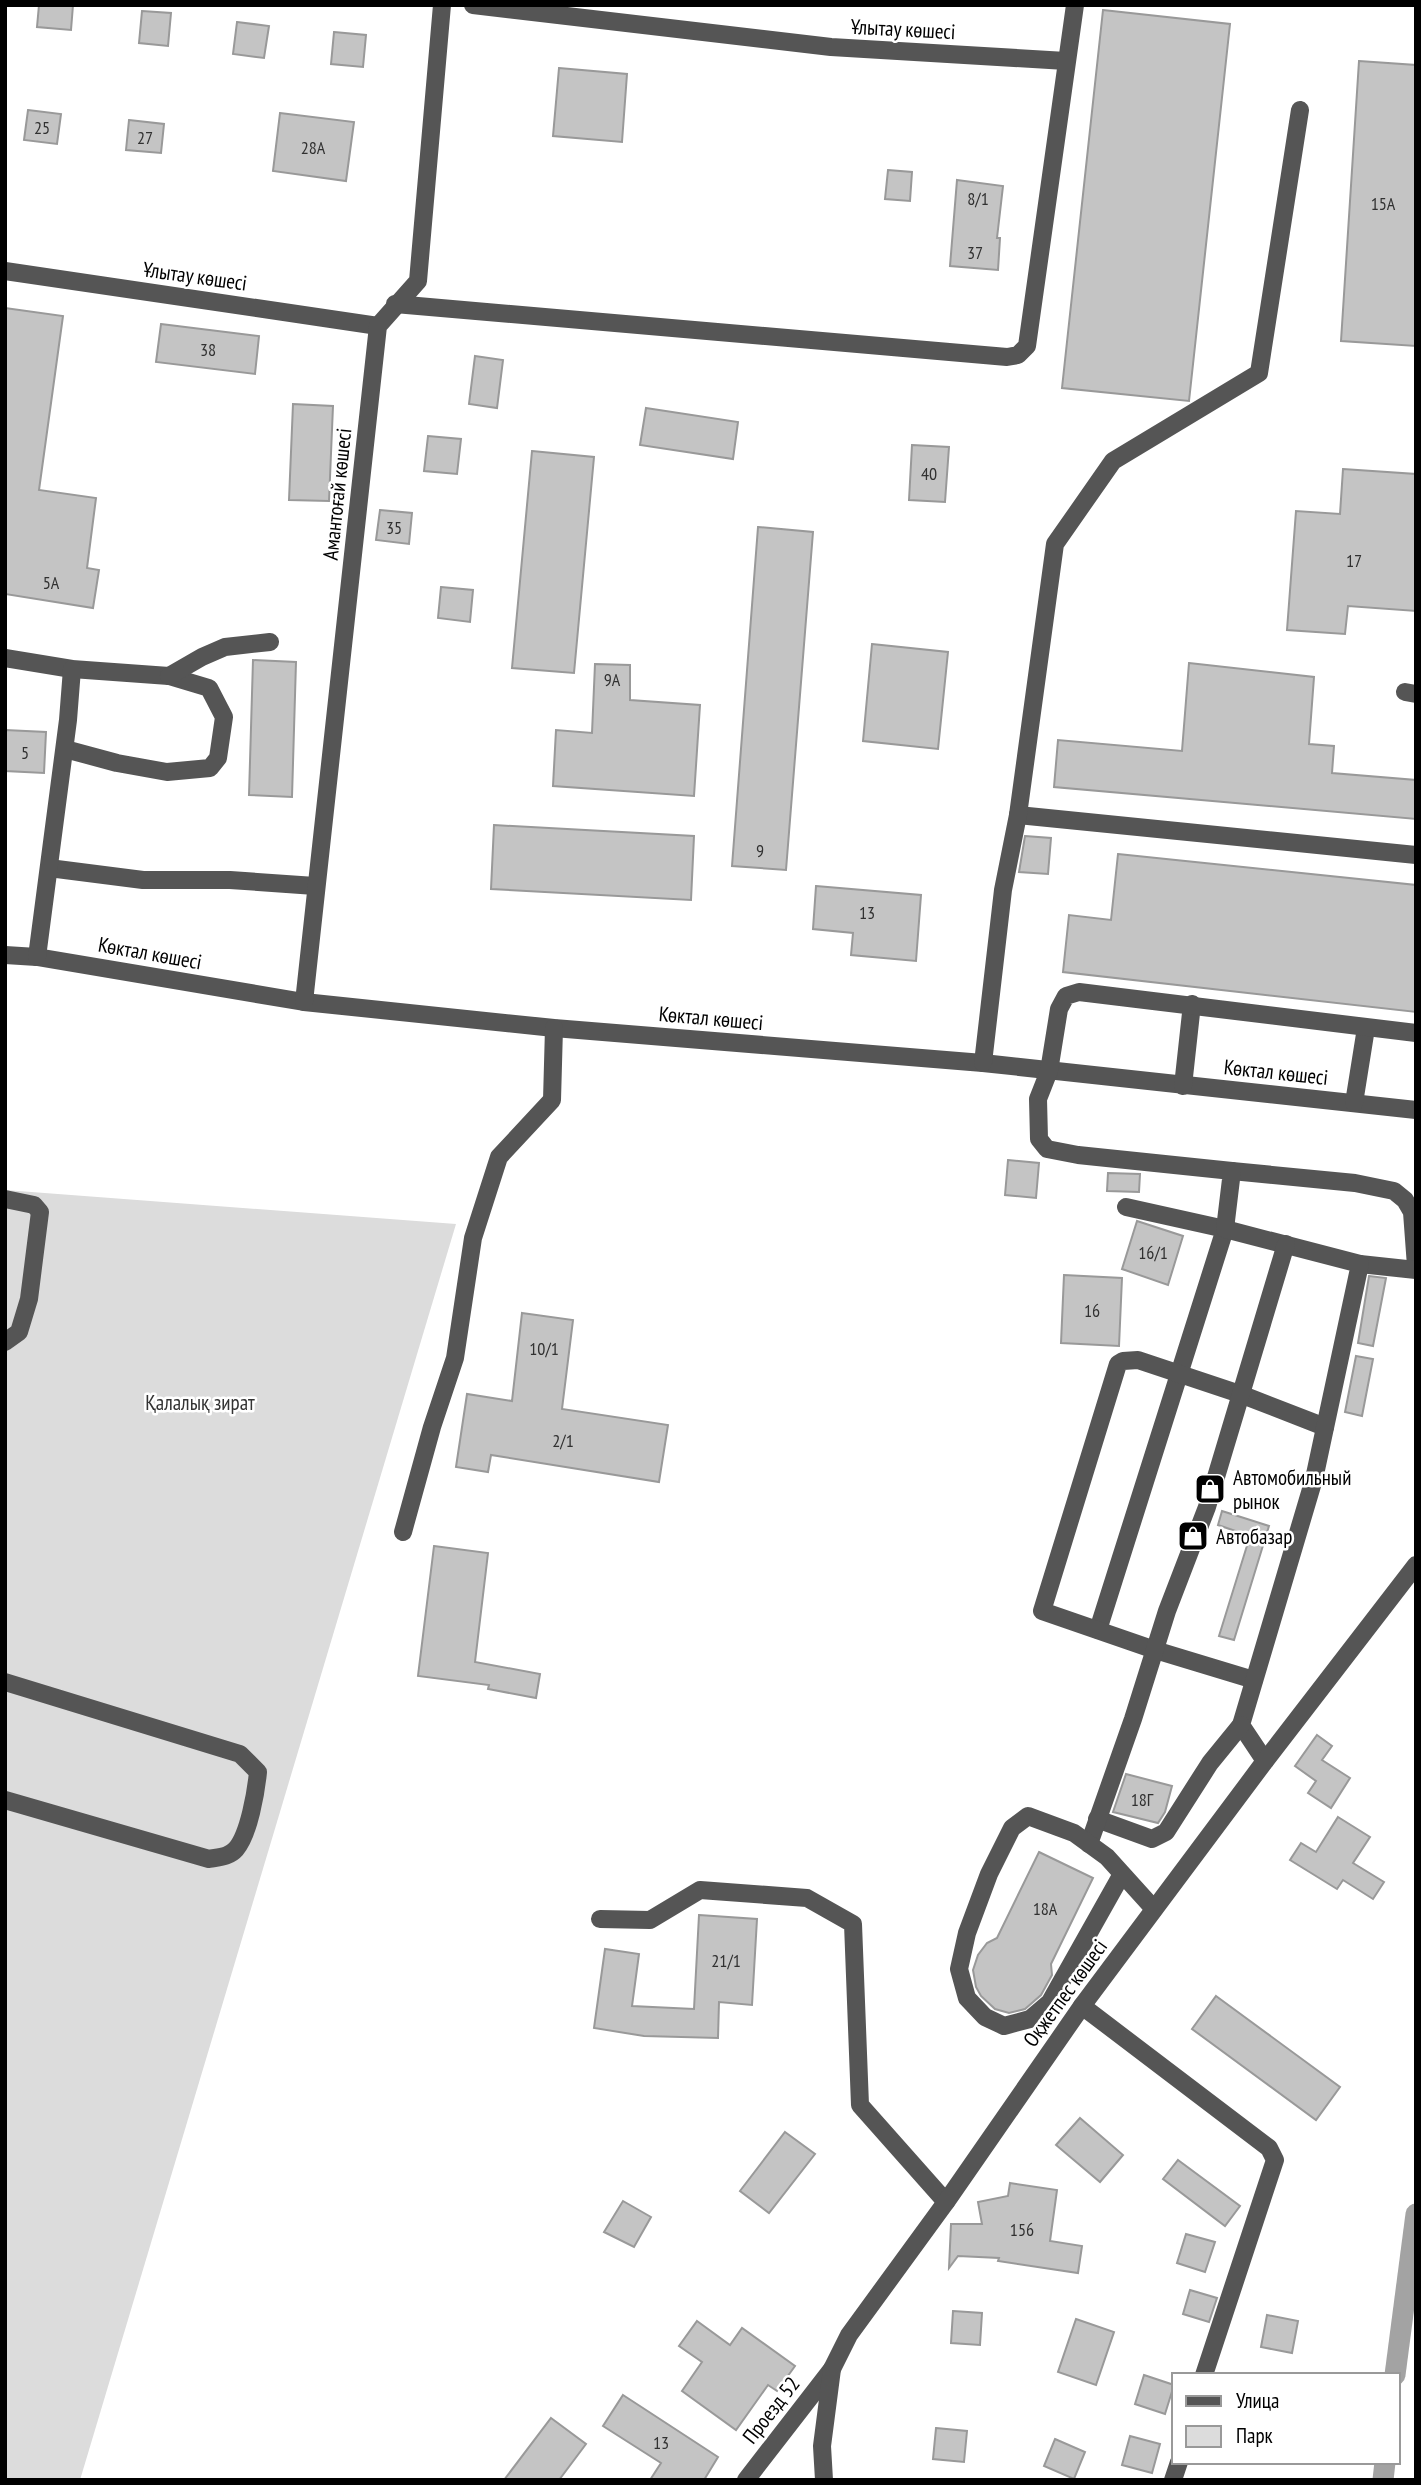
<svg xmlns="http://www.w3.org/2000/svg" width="1421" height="2485" font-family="'PT Sans Narrow',sans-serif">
	<rect width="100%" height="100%" fill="#fff"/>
	<!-- green -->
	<path fill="#dcdcdc" d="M 5,1190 L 456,1224 L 80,2480 L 5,2480 Z"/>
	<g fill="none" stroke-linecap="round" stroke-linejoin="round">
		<!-- canal -->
		<g stroke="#a3a3a3" stroke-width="21">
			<path d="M 1395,2375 L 1416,2214"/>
			<path d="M 1383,2480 L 1385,2462"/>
		</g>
	</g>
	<!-- building -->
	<g fill="#c4c4c4" stroke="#999" stroke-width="2">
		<path d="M 39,5 L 73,5 L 71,30 L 37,27 Z"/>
		<path d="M 1103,10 L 1230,24 L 1189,401 L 1062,388 Z"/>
		<path d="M 142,11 L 171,13 L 168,46 L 139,43 Z"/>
		<path d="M 237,22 L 269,26 L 264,58 L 233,54 Z"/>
		<path d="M 334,32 L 366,35 L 363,67 L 331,64 Z"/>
		<path d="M 1359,61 L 1416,65 L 1416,346 L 1341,341 Z"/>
		<path d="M 559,68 L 627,74 L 622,142 L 553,136 Z"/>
		<path d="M 28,110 L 61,114 L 57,144 L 24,140 Z"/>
		<path d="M 280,113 L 354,122 L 346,181 L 273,171 Z"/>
		<path d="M 129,120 L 164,124 L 161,153 L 126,150 Z"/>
		<path d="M 888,170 L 912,172 L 910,201 L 885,199 Z"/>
		<path d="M 957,180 L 1003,186 L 997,238 L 1000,238 L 998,270 L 950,266 Z"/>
		<path d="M 5,308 L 63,316 L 39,490 L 96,498 L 87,568 L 99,570 L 93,608 L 5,594 Z"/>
		<path d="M 161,324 L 259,336 L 255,374 L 156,362 Z"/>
		<path d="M 475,356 L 503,360 L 497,408 L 469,404 Z"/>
		<path d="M 293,404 L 333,406 L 329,501 L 289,500 Z"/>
		<path d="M 646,408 L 738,422 L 733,459 L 640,445 Z"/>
		<path d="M 428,436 L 461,439 L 457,474 L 424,471 Z"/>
		<path d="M 912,445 L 949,447 L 945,502 L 909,500 Z"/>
		<path d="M 532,451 L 594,457 L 574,673 L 512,668 Z"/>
		<path d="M 1343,469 L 1416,474 L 1416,611 L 1348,606 L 1345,634 L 1287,630 L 1296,511 L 1340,514 Z"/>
		<path d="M 380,510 L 412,513 L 409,544 L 376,540 Z"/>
		<path d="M 758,527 L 813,532 L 786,870 L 732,866 Z"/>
		<path d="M 441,587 L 473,590 L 470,622 L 438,618 Z"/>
		<path d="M 872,644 L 948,652 L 938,749 L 863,741 Z"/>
		<path d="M 253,660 L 296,662 L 292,797 L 249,795 Z"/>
		<path d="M 1189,663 L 1314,677 L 1309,744 L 1334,746 L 1332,773 L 1416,780 L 1416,819 L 1054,787 L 1058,740 L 1182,751 Z"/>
		<path d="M 595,664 L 630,665 L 630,700 L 700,705 L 694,796 L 553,786 L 556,730 L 592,733 Z"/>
		<path d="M 5,730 L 46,732 L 44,773 L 5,771 Z"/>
		<path d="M 494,825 L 694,836 L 691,900 L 491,889 Z"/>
		<path d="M 1025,836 L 1051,838 L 1048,874 L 1019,872 Z"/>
		<path d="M 1118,854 L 1416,885 L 1416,1012 L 1063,972 L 1069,915 L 1111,920 Z"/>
		<path d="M 816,886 L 921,895 L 916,961 L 851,955 L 853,933 L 813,929 Z"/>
		<path d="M 1008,1160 L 1039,1163 L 1036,1198 L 1005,1195 Z"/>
		<path d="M 1108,1173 L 1140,1174 L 1139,1192 L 1107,1191 Z"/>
		<path d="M 1137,1221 L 1183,1236 L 1168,1285 L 1122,1269 Z"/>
		<path d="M 1064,1275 L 1122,1278 L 1119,1346 L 1061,1343 Z"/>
		<path d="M 1369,1276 L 1386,1278 L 1373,1346 L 1358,1343 Z"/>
		<path d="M 522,1313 L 573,1320 L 562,1409 L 668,1425 L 659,1482 L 491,1455 L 488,1472 L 456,1467 L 467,1394 L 512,1401 Z"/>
		<path d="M 1356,1356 L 1373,1359 L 1362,1416 L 1345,1412 Z"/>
		<path d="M 1222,1511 L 1269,1526 L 1234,1640 L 1219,1636 L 1250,1536 L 1218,1525 Z"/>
		<path d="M 434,1546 L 488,1553 L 475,1662 L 540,1674 L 536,1698 L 488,1689 L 489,1685 L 418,1676 Z"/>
		<path d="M 1317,1735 L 1332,1746 L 1322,1760 L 1350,1778 L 1331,1808 L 1308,1793 L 1316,1781 L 1295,1766 Z"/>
		<path d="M 1126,1774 L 1172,1786 L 1165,1812 L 1158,1823 L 1113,1812 Z"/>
		<path d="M 1338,1817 L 1370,1837 L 1353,1863 L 1384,1882 L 1373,1899 L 1343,1880 L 1337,1889 L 1290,1860 L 1301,1843 L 1316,1852 Z"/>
		<path d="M 1039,1852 L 1093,1878 L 1051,1964 L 1052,1975 L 1041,1995 L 1025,2009 L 1009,2013 L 995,2009 L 981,1996 L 976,1987 L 973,1970 L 978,1955 L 987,1943 L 997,1938 Z"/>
		<path d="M 699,1915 L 757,1919 L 752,2005 L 719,2002 L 718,2038 L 644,2036 L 594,2028 L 605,1949 L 639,1954 L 632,2006 L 694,2009 Z"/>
		<path d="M 1216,1996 L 1340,2087 L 1316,2120 L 1192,2029 Z"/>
		<path d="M 1080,2118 L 1123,2155 L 1100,2182 L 1056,2145 Z"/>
		<path d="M 785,2132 L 815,2154 L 769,2213 L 740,2191 Z"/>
		<path d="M 1178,2160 L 1240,2206 L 1225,2226 L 1163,2179 Z"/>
		<path d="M 1010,2183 L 1057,2190 L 1050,2241 L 1082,2246 L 1078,2273 L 998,2261 L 999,2258 L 958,2256 L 949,2268 L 951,2224 L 982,2224 L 978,2202 L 1008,2196 Z"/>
		<path d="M 623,2201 L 651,2217 L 634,2247 L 604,2232 Z"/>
		<path d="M 1186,2234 L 1215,2242 L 1205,2272 L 1177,2263 Z"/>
		<path d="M 1190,2290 L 1217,2298 L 1209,2322 L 1183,2314 Z"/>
		<path d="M 953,2311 L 982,2313 L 980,2345 L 951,2343 Z"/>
		<path d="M 1267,2315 L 1298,2321 L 1292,2353 L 1261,2347 Z"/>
		<path d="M 1076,2319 L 1114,2332 L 1096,2385 L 1058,2372 Z"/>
		<path d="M 697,2321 L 730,2345 L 742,2328 L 795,2366 L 777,2391 L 768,2385 L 736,2430 L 682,2391 L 702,2362 L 679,2346 Z"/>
		<path d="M 1144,2375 L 1174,2385 L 1165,2414 L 1135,2404 Z"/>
		<path d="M 623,2395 L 718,2457 L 704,2480 L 650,2480 L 661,2463 L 603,2426 Z"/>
		<path d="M 551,2418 L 586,2444 L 559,2480 L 504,2480 Z"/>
		<path d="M 936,2428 L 967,2431 L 964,2462 L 933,2459 Z"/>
		<path d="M 1130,2436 L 1160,2444 L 1152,2473 L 1122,2465 Z"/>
		<path d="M 1055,2439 L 1085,2452 L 1074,2479 L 1044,2466 Z"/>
	</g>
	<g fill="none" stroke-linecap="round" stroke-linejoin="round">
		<!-- minor -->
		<g stroke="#555" stroke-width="18">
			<path d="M 473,5 L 831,47 L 1066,61"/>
			<path d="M 5,271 L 378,326"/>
			<path d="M 395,304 L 1007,357 L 1018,355 L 1027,346 L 1075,5"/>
			<path d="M 5,658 L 72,669 L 169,676 L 209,688 L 224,717 L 218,758 L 210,768 L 167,772 L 117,763 L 65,749"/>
			<path d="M 169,676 L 202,657 L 225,647 L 270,642"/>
			<path d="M 1405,692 L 1416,694"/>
			<path d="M 1018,815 L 1416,855"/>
			<path d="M 49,868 L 143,880 L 230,880 L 315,886"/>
			<path d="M 5,955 L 37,957 L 304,1002 L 554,1028 L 983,1063 L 1416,1110"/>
			<path d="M 37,957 L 68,720 L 72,669"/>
			<path d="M 304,1002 L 378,326 L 418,281 L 442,5"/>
			<path d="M 983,1063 L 1003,890 L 1018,815 L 1055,544 L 1113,461 L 1259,373 L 1300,110"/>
			<path d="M 1183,1086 L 1192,1004"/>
			<path d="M 1354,1103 L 1366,1028"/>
			<path d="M 1232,1171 L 1355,1183 L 1394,1191 L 1405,1200 L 1412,1212 L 1416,1266"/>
			<path d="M 5,1199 L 34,1205 L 40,1212 L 29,1299 L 19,1332 L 5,1342"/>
			<path d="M 1360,1264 L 1416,1270"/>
			<path d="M 403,1532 L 432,1427 L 455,1358 L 473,1238 L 499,1157 L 552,1100 L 554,1028"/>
			<path d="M 1098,1630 L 1225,1229 L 1126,1207"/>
			<path d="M 1254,1680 L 1155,1650 L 1042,1611 L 1118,1364 L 1123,1361 L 1138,1360 L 1240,1394 L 1325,1427"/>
			<path d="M 5,1682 L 240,1754 L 258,1772 C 256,1792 249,1834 236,1849 C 229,1857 219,1857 209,1859 L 5,1800"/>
			<path d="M 1265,1761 L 1241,1725 L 1314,1479 L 1360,1264 L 1225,1229 L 1232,1171 L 1078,1155 L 1047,1149 L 1039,1139 L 1038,1099 L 1049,1071 L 1059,1009 L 1066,996 L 1079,992 L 1416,1033"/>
			<path d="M 1097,1819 L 1152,1839 L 1166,1832 L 1210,1763 L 1241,1725"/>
			<path d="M 1089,1844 L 1133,1719 L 1167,1611 L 1207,1507 L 1286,1244"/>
			<path d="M 1122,1874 L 1050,2002 L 1030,2019 L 1004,2026 L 985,2017 L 967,1998 L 959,1969 L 967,1933 L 989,1874 L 1012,1828 L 1028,1816 L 1074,1833 L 1107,1857 L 1154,1909"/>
			<path d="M 600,1919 L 650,1920 L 700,1890 L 807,1898 L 853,1924 L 860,2105 L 946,2202"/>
			<path d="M 1082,2006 L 1269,2148 L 1275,2160 L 1204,2375"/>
			<path d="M 746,2480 L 832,2369"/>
			<path d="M 824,2480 L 822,2446 L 832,2369 L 849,2335 L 946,2202 L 1082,2006 L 1265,1761 L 1416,1565"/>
			<path d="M 1173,2480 L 1179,2462"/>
		</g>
	</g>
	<!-- icons -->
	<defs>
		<g id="shop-square" transform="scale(1.575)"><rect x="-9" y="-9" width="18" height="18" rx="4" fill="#000" stroke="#fff"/><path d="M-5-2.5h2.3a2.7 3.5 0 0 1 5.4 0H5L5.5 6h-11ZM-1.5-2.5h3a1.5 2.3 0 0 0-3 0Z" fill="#fff"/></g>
	</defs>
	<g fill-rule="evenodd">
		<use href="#shop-square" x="1210" y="1489"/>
		<use href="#shop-square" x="1193" y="1536"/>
	</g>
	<g text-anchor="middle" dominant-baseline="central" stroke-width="5" stroke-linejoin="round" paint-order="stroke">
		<!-- number labels -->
		<g font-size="18" fill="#313131">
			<text x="42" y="127">25</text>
			<text x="145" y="137">27</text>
			<text x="313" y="147">28А</text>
			<text x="978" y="198">8/1</text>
			<text x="1383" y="203">15А</text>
			<text x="975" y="252">37</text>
			<text x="208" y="349">38</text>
			<text x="929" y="473">40</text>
			<text x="394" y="527">35</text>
			<text x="1354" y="560">17</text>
			<text x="51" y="582">5А</text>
			<text x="612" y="679">9А</text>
			<text x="25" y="752">5</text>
			<text x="760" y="850">9</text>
			<text x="867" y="912">13</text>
			<text x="1153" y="1252">16/1</text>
			<text x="1092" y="1310">16</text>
			<text x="544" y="1348">10/1</text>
			<text x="563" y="1440">2/1</text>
			<text x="1142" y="1799">18Г</text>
			<text x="1045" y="1908">18А</text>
			<text x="726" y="1960">21/1</text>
			<text x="1022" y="2229">156</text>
			<text x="661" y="2442">13</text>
		</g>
		<!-- street labels -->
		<g font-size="21" fill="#000" stroke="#fff">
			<text transform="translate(903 29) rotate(3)">Ұлытау көшесі</text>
			<text transform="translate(195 276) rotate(8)">Ұлытау көшесі</text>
			<text transform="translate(337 494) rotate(-84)">Амантоғай көшесі</text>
			<text transform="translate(150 953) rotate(10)">Көктал көшесі</text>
			<text transform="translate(711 1018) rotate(5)">Көктал көшесі</text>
			<text transform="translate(1276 1072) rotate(6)">Көктал көшесі</text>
			<text transform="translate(1065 1993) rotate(-54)">Оқжетпес көшесі</text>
			<text transform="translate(771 2410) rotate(-52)">Проезд 52</text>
		</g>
		<!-- park labels -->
		<g font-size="21" fill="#333" stroke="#fff">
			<text x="200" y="1402">Қалалық зират</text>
		</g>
		<!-- poi labels -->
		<g font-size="21" fill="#000" stroke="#fff" text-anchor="start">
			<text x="1233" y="1477">Автомобильный<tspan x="1233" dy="24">рынок</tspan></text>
			<text x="1216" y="1536">Автобазар</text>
		</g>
	</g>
	<!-- border -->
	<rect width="1421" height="2485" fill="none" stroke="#000000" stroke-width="14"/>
	<!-- legend -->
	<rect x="1172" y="2373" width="228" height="91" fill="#ffffff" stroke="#999999" stroke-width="2"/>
	<rect x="1186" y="2396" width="35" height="10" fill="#555555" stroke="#999999" stroke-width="2"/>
	<text x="1236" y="2408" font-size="21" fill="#000000">Улица</text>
	<rect x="1186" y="2426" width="35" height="21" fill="#dcdcdc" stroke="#999999" stroke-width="2"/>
	<text x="1236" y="2443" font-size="21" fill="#000000">Парк</text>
</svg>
